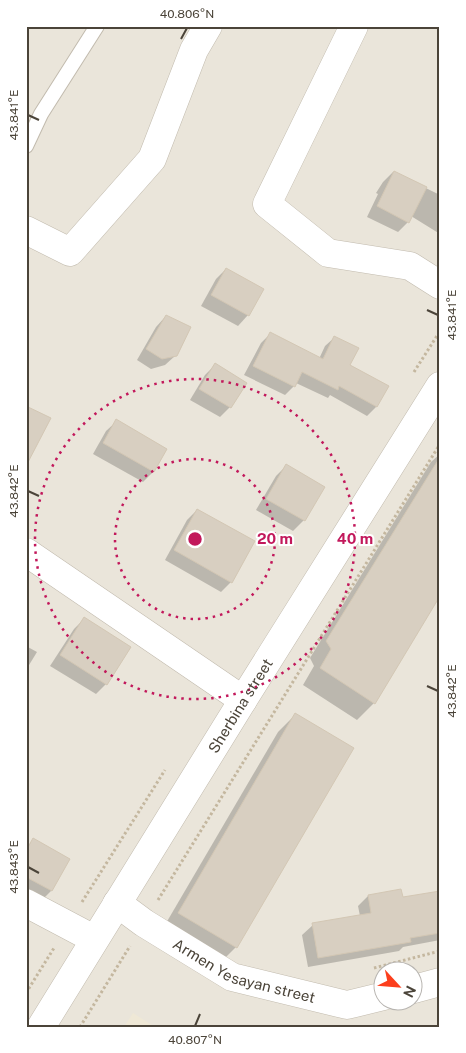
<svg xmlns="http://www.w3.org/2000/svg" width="466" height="1053" font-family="'Public Sans',sans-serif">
	<rect width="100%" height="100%" fill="#f6f3ec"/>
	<!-- residential -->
	<path fill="#eae5da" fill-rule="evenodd" d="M 26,26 L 440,26 L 440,1027 L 26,1027 ZM 384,970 L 414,970 L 414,1000 L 384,1000 Z"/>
	<!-- education -->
	<path fill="#efe8d6" d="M 133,1013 L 155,1027 L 124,1027 Z"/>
	<!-- shadow -->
	<g fill="#0003">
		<path d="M 393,172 L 440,195 L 440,234 L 411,216 L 408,222 L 398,232 L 367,217 L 378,194 L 376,193 L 383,182 Z"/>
		<path d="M 226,269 L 248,315 L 238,326 L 201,306 L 216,279 Z"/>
		<path d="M 166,316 L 176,355 L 165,365 L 151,369 L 137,360 L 156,327 Z"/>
		<path d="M 270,334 L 319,359 L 325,346 L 335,337 L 348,365 L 387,387 L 376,407 L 367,416 L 330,395 L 328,398 L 296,383 L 294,386 L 285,395 L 244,375 L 261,343 Z"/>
		<path d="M 215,365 L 230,407 L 220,417 L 190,400 L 205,375 Z"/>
		<path d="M 117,421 L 166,449 L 153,472 L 143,482 L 93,454 L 106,431 Z"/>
		<path d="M 440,454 L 440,594 L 374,703 L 357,720 L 303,685 L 314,666 L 310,658 L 431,462 Z"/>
		<path d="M 286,466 L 323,487 L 304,520 L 293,531 L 256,510 L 276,476 Z"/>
		<path d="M 197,510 L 231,582 L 221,592 L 165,560 L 187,520 Z"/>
		<path d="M 84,619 L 106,684 L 96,694 L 50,666 L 74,629 Z"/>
		<path d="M 26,646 L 37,652 L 26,670 Z"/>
		<path d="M 295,715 L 236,947 L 219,964 L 162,930 L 278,732 Z"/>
		<path d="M 34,840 L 68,859 L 51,891 L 41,901 L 26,893 L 26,847 Z"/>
		<path d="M 400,890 L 402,899 L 440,892 L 440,940 L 403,947 L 399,951 L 308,967 L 302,935 L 313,925 L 360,916 L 358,906 L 368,896 Z"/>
	</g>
	<!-- building -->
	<g fill="#d8cfc1" stroke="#d3c7b4">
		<path d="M 394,171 L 427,187 L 409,223 L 377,206 Z"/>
		<path d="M 226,268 L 264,289 L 249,316 L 211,295 Z"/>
		<path d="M 166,315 L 191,327 L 177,356 L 162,359 L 146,349 Z"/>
		<path d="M 270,332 L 323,359 L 334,336 L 359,348 L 350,365 L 389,386 L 377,407 L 339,386 L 338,390 L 302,372 L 295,387 L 253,366 Z"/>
		<path d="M 215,363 L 247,383 L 231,408 L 199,389 Z"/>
		<path d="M 26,406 L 51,418 L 26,466 Z"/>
		<path d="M 116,419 L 167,449 L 154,472 L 103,443 Z"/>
		<path d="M 440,457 L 440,596 L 375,704 L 320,668 L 331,649 L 326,641 Z"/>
		<path d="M 286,464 L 325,487 L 305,521 L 266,499 Z"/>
		<path d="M 197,509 L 255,541 L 232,583 L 174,550 Z"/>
		<path d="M 84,617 L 131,647 L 107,685 L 60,655 Z"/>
		<path d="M 295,713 L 354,748 L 237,948 L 178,913 Z"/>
		<path d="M 33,838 L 70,859 L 52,891 L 26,877 L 26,851 Z"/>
		<path d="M 401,889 L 403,897 L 440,891 L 440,933 L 410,938 L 411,942 L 318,958 L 312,923 L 371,913 L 368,895 Z"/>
	</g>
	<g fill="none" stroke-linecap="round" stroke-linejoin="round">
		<!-- service casing -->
		<g stroke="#c2bbae" stroke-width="16">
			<path id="service" d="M 26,146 L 41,114 L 97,26"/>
		</g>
		<!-- minor casing -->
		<g stroke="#c2bbae" stroke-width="29">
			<g id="minor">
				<path d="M 354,26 L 267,204 L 328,253 L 410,266 L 440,285"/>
				<path d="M 26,230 L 70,252 L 152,159 L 194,50 L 208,26"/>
				<path d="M 26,552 L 243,700"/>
				<path d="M 26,903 L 94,939"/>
				<path id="s1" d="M 117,903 L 144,923 L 232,977 L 347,1005 L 384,996"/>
				<path d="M 414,989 L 440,982"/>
			</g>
		</g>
		<!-- tertiary casing -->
		<g stroke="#c2bbae" stroke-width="29">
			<g id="tertiary">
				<path id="s2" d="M 41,1027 L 243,700 L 440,386"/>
			</g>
		</g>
		<!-- path -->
		<g stroke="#c4b79f" stroke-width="3" stroke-dasharray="2.5 2.5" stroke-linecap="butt">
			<path d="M 414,372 L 440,331"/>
			<path d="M 158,900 L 440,444"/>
			<path d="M 82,902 L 165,770"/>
			<path d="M 374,968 L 440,951"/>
			<path d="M 26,993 L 54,948"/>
			<path d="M 80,1027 L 130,946"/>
		</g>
		<!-- service -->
		<use href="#service" stroke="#fff" stroke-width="14"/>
		<!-- minor -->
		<use href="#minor" stroke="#fff" stroke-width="28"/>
		<!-- tertiary -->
		<use href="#tertiary" stroke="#fff" stroke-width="28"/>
	</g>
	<!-- ticks -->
	<path fill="none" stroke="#4b4439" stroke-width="2" d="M 181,39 L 187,28M 28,115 L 39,120M 427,310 L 438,315M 28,491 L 39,496M 427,686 L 438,691M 28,867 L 39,873M 195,1026 L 200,1014"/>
	<!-- distance rings -->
	<g fill="none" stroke="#c2185b" stroke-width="2.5" stroke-dasharray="2.5 5">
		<circle cx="195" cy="539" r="80"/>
		<circle cx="195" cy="539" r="160"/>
	</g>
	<g text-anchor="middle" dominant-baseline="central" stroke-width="4" stroke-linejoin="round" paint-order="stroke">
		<!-- street labels -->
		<g font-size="15" fill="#4b4439" stroke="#fff">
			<text stroke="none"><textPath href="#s2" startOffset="378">Sherbina street</textPath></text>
			<text stroke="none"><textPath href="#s1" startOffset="146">Armen Yesayan street</textPath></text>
		</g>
	</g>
	<circle cx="195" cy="539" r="8" fill="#c2185b" stroke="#fff" stroke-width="2.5"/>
	<g font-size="15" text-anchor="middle" font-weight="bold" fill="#c2185b" stroke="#fff" stroke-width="4" stroke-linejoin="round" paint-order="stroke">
		<text x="275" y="544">20 m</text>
		<text x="355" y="544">40 m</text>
	</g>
	<!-- border -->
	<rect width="466" height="1053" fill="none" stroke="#ffffff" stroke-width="55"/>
	<!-- north arrow -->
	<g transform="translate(398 986) rotate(116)"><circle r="24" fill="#ffffff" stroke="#b7b4b0"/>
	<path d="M0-4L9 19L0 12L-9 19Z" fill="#fc3f1d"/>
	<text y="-8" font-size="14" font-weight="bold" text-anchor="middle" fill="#4b4439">N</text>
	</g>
	<rect x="28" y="28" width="410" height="998" fill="none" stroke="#4b4439" stroke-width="2"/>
	<g font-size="12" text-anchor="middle" fill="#4b4439">
		<text x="187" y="18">40.806°N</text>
		<text transform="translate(14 115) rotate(-90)" y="4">43.841°E</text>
		<text transform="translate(452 315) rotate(-90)" y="4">43.841°E</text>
		<text transform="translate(14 491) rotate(-90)" y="4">43.842°E</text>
		<text transform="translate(452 691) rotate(-90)" y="4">43.842°E</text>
		<text transform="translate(14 867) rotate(-90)" y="4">43.843°E</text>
		<text x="195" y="1044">40.807°N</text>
	</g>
</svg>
